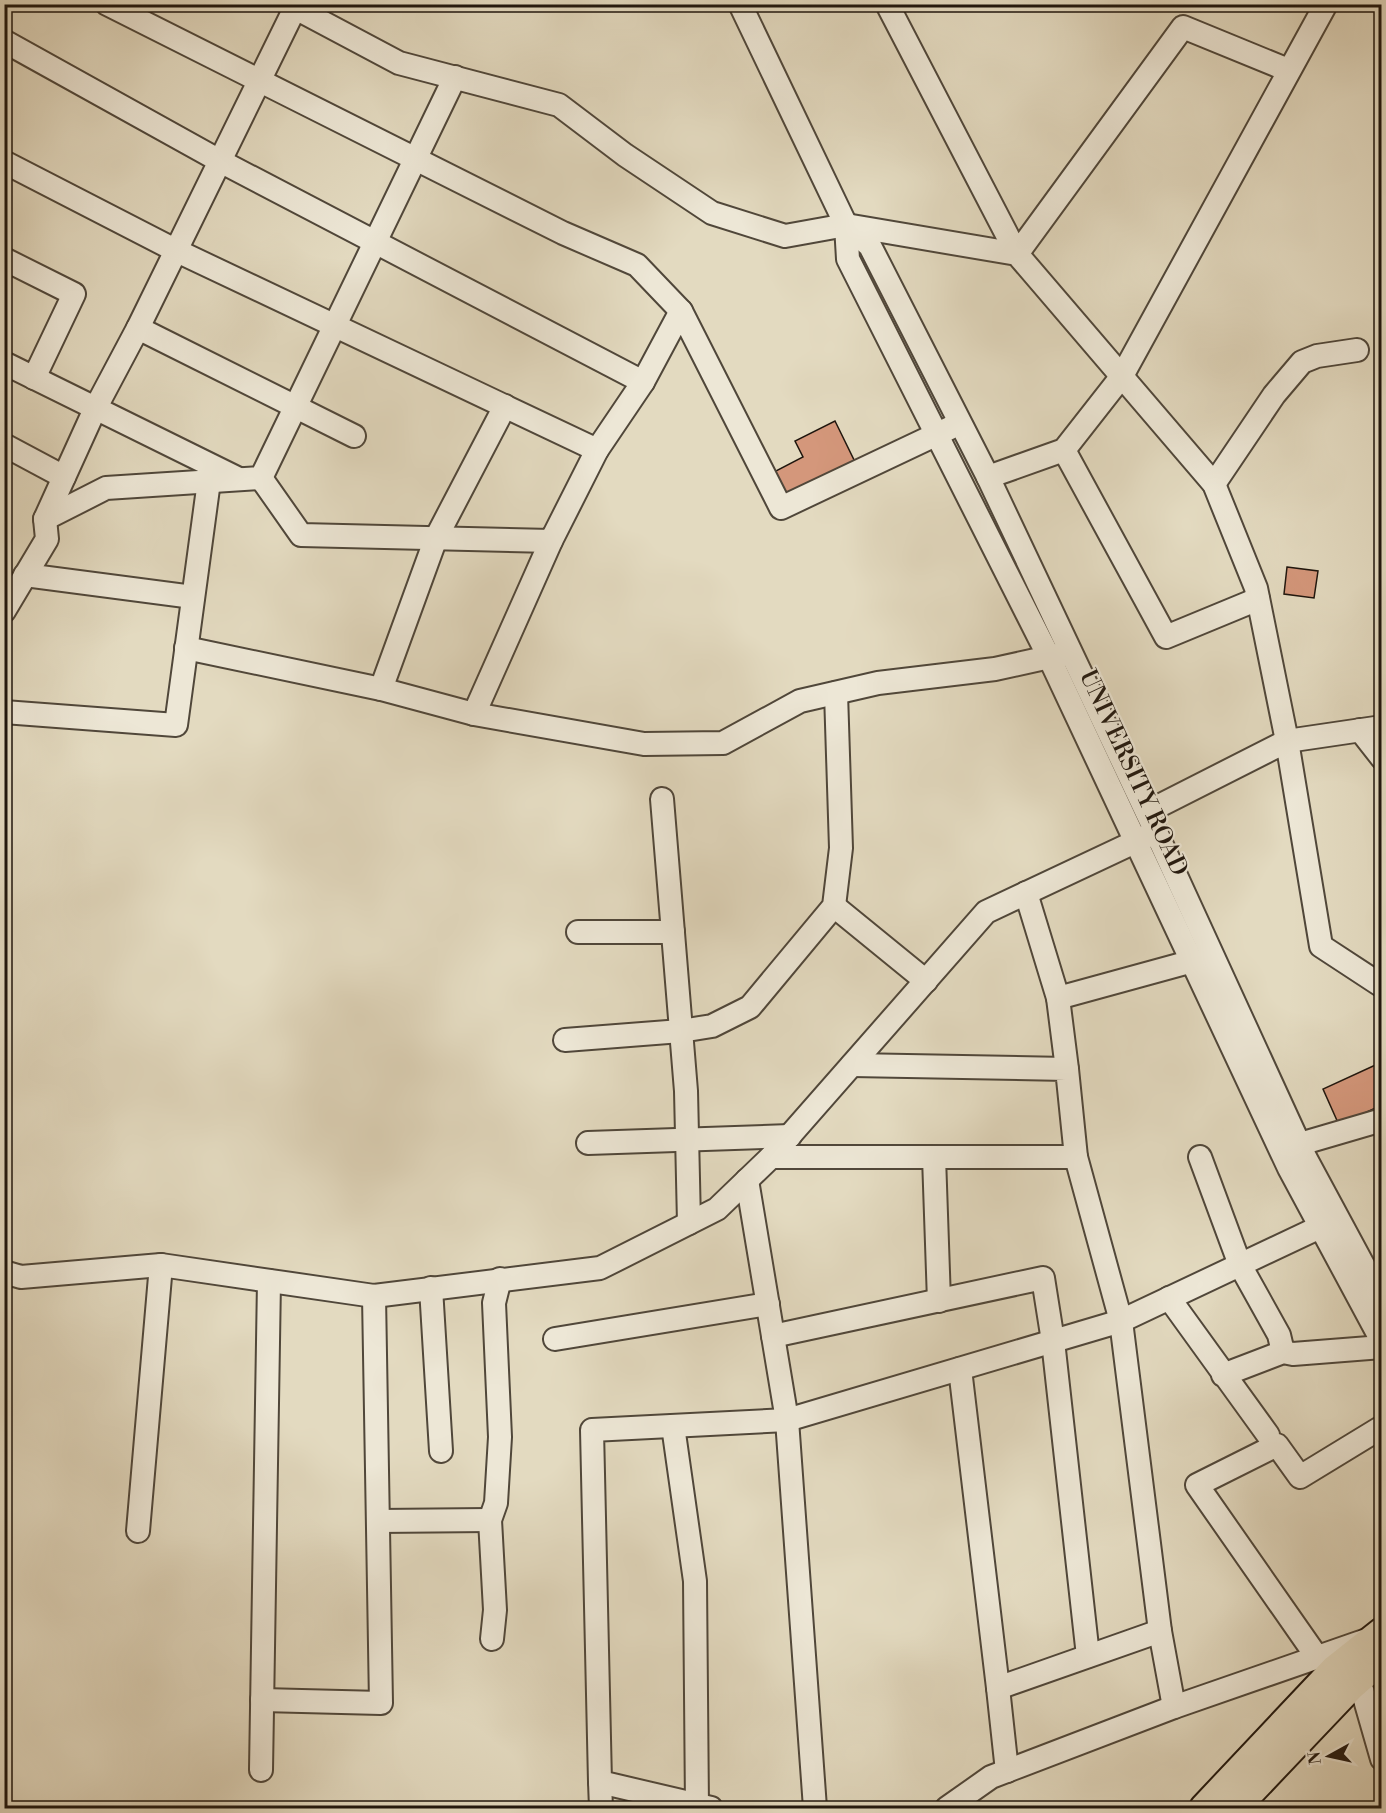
<svg xmlns="http://www.w3.org/2000/svg" width="1386" height="1813" font-family="'Libre Bodoni',serif">
	<rect width="100%" height="100%" fill="#e3dac0"/>
	<filter id="stains"><feTurbulence type="fractalNoise" baseFrequency=".00333" numOctaves="4"/><feColorMatrix values="0 0 0 0 .2 0 0 0 0 .09 0 0 0 0 .02 0 0 0 .5 -.17"/></filter>
	<radialGradient id="worn" r=".72"><stop offset=".6" stop-color="#630" stop-opacity="0"/><stop offset="1" stop-color="#630" stop-opacity=".3"/></radialGradient>
	<!-- building -->
	<g fill="#d4977b" stroke="#1f160e" stroke-width="1.5">
		<path d="M 835,421 L 856,464 L 782,500 L 770,474 L 803,457 L 795,441 Z"/>
		<path d="M 1287,567 L 1318,571 L 1314,598 L 1284,594 Z"/>
		<path d="M 1382,1062 L 1382,1105 L 1339,1125 L 1323,1089 Z"/>
	</g>
	<g fill="none" stroke-linecap="round" stroke-linejoin="round">
		<!-- minor casing -->
		<g stroke="#50473a" stroke-width="26">
			<g id="minor">
				<path d="M 107,4 L 563,233 L 637,265 L 681,311"/>
				<path d="M 288,4 L 399,63 L 559,105 L 625,155 L 712,213 L 785,236 L 846,225 L 1017,254 L 1214,484 L 1256,588 L 1287,741 L 1382,727"/>
				<path d="M 740,4 L 846,225 L 870,246 L 988,477 L 1156,832 L 1306,1159 L 1382,1300"/>
				<path d="M 887,4 L 1017,254 L 1183,27 L 1288,70"/>
				<path d="M 4,41 L 220,161 L 643,382 L 597,450"/>
				<path d="M 4,162 L 175,250 L 597,450 L 551,541 L 301,535 L 261,478"/>
				<path d="M 846,225 L 848,259 L 1050,659 L 1289,1168 L 1382,1341"/>
				<path d="M 4,259 L 74,294 L 34,378"/>
				<path d="M 138,328 L 354,436"/>
				<path d="M 4,363 L 239,479"/>
				<path d="M 643,382 L 681,311 L 781,508 L 950,428"/>
				<path d="M 4,445 L 64,477"/>
				<path d="M 1064,450 L 1166,637 L 1258,599"/>
				<path d="M 988,477 L 1064,450 L 1122,376 L 1326,4"/>
				<path d="M 1214,484 L 1274,395 L 1302,362 L 1317,356 L 1357,350"/>
				<path d="M 45,519 L 106,488 L 261,478 L 455,77"/>
				<path d="M 25,575 L 193,597"/>
				<path d="M 4,611 L 47,539 L 45,519 L 95,409 L 138,328 L 295,8"/>
				<path d="M 186,648 L 381,689 L 474,714 L 551,541"/>
				<path d="M 381,689 L 436,538 L 505,406"/>
				<path d="M 4,712 L 176,725 L 209,481"/>
				<path d="M 474,714 L 644,744 L 723,743 L 800,701 L 878,683 L 995,669 L 1063,654"/>
				<path d="M 1360,730 L 1382,758"/>
				<path d="M 662,799 L 686,1091 L 689,1223"/>
				<path d="M 1147,812 L 1287,741 L 1321,946 L 1382,986"/>
				<path d="M 1026,893 L 1058,998 L 1067,1069"/>
				<path d="M 834,906 L 926,981"/>
				<path d="M 578,932 L 673,932"/>
				<path d="M 1058,998 L 1193,961"/>
				<path d="M 565,1040 L 681,1031 L 712,1026 L 750,1007 L 834,906 L 841,848 L 836,693"/>
				<path d="M 588,1143 L 790,1136"/>
				<path d="M 1300,1144 L 1382,1120"/>
				<path d="M 771,1157 L 1076,1157 L 1067,1069 L 852,1065"/>
				<path d="M 934,1157 L 939,1301"/>
				<path d="M 1200,1157 L 1240,1265 L 1279,1335 L 1283,1352"/>
				<path d="M 747,1180 L 787,1420 L 815,1808"/>
				<path d="M 4,1272 L 21,1277 L 161,1265 L 374,1296 L 600,1268 L 717,1209 L 771,1157 L 986,912 L 1156,832"/>
				<path d="M 431,1288 L 441,1451"/>
				<path d="M 1169,1298 L 1268,1435"/>
				<path d="M 773,1336 L 1043,1278 L 1053,1341 L 1088,1656"/>
				<path d="M 555,1339 L 768,1304"/>
				<path d="M 960,1369 L 998,1688 L 1160,1631 L 1121,1321 L 1076,1157"/>
				<path d="M 1223,1375 L 1283,1352 L 1293,1354 L 1382,1347"/>
				<path d="M 673,1426 L 695,1581 L 697,1808"/>
				<path d="M 378,1521 L 490,1520"/>
				<path d="M 138,1531 L 161,1265"/>
				<path d="M 1160,1631 L 1174,1707"/>
				<path d="M 492,1639 L 495,1610 L 490,1520 L 496,1503 L 500,1437 L 494,1303 L 500,1279"/>
				<path d="M 1317,1657 L 1197,1485 L 1277,1445 L 1300,1477 L 1382,1427"/>
				<path d="M 1359,1679 L 1382,1759"/>
				<path d="M 998,1688 L 1007,1771"/>
				<path d="M 262,1700 L 381,1703 L 374,1296"/>
				<path d="M 261,1770 L 269,1281"/>
				<path d="M 600,1782 L 601,1808"/>
				<path d="M 711,1808 L 600,1782 L 592,1430 L 787,1420 L 1121,1321 L 1320,1227"/>
				<path d="M 947,1808 L 991,1777 L 1174,1707 L 1364,1641"/>
			</g>
		</g>
		<!-- major casing -->
		<g stroke="#1f160e" stroke-width="32">
			<g id="major">
				<path d="M 1204,1808 L 1334,1670 L 1382,1632"/>
				<path d="M 1235,1808 L 1350,1687 L 1382,1659"/>
			</g>
		</g>
		<!-- minor -->
		<use href="#minor" stroke="#ede7d6" stroke-width="22"/>
		<!-- major -->
		<use href="#major" stroke="#e3dac0" stroke-width="28"/>
	</g>
	<g text-anchor="middle" dominant-baseline="central" stroke-width="4.5" stroke-linejoin="round" paint-order="stroke">
		<!-- street labels -->
		<g font-size="24" fill="#1f160e" stroke="#ede7d6">
			<text transform="translate(1133 773) rotate(65)">UNIVERSITY ROAD</text>
		</g>
	</g>
	<!-- margin -->
	<rect width="1386" height="1813" fill="none" stroke="#e3dac0" stroke-width="24"/>
	<rect x="6" y="6" width="1374" height="1801" fill="none" stroke="#1f160e" stroke-width="3"/>
	<rect x="12" y="12" width="1362" height="1789" fill="none" stroke="#1f160e" stroke-width="1.5"/>
	<!-- north arrow -->
	<g transform="translate(1329 1756) rotate(262)" stroke="#ede7d6" stroke-width="4.5" paint-order="stroke">
	<path d="M0-4.5L10 22L0 15L-10 22Z" fill="#1f160e"/>
	<text y="-9" font-size="16" font-weight="bold" text-anchor="middle" fill="#1f160e">N</text>
	</g>
	<rect width="100%" height="100%" filter="url(#stains)"/>
	<rect width="100%" height="100%" fill="url(#worn)"/>
</svg>
